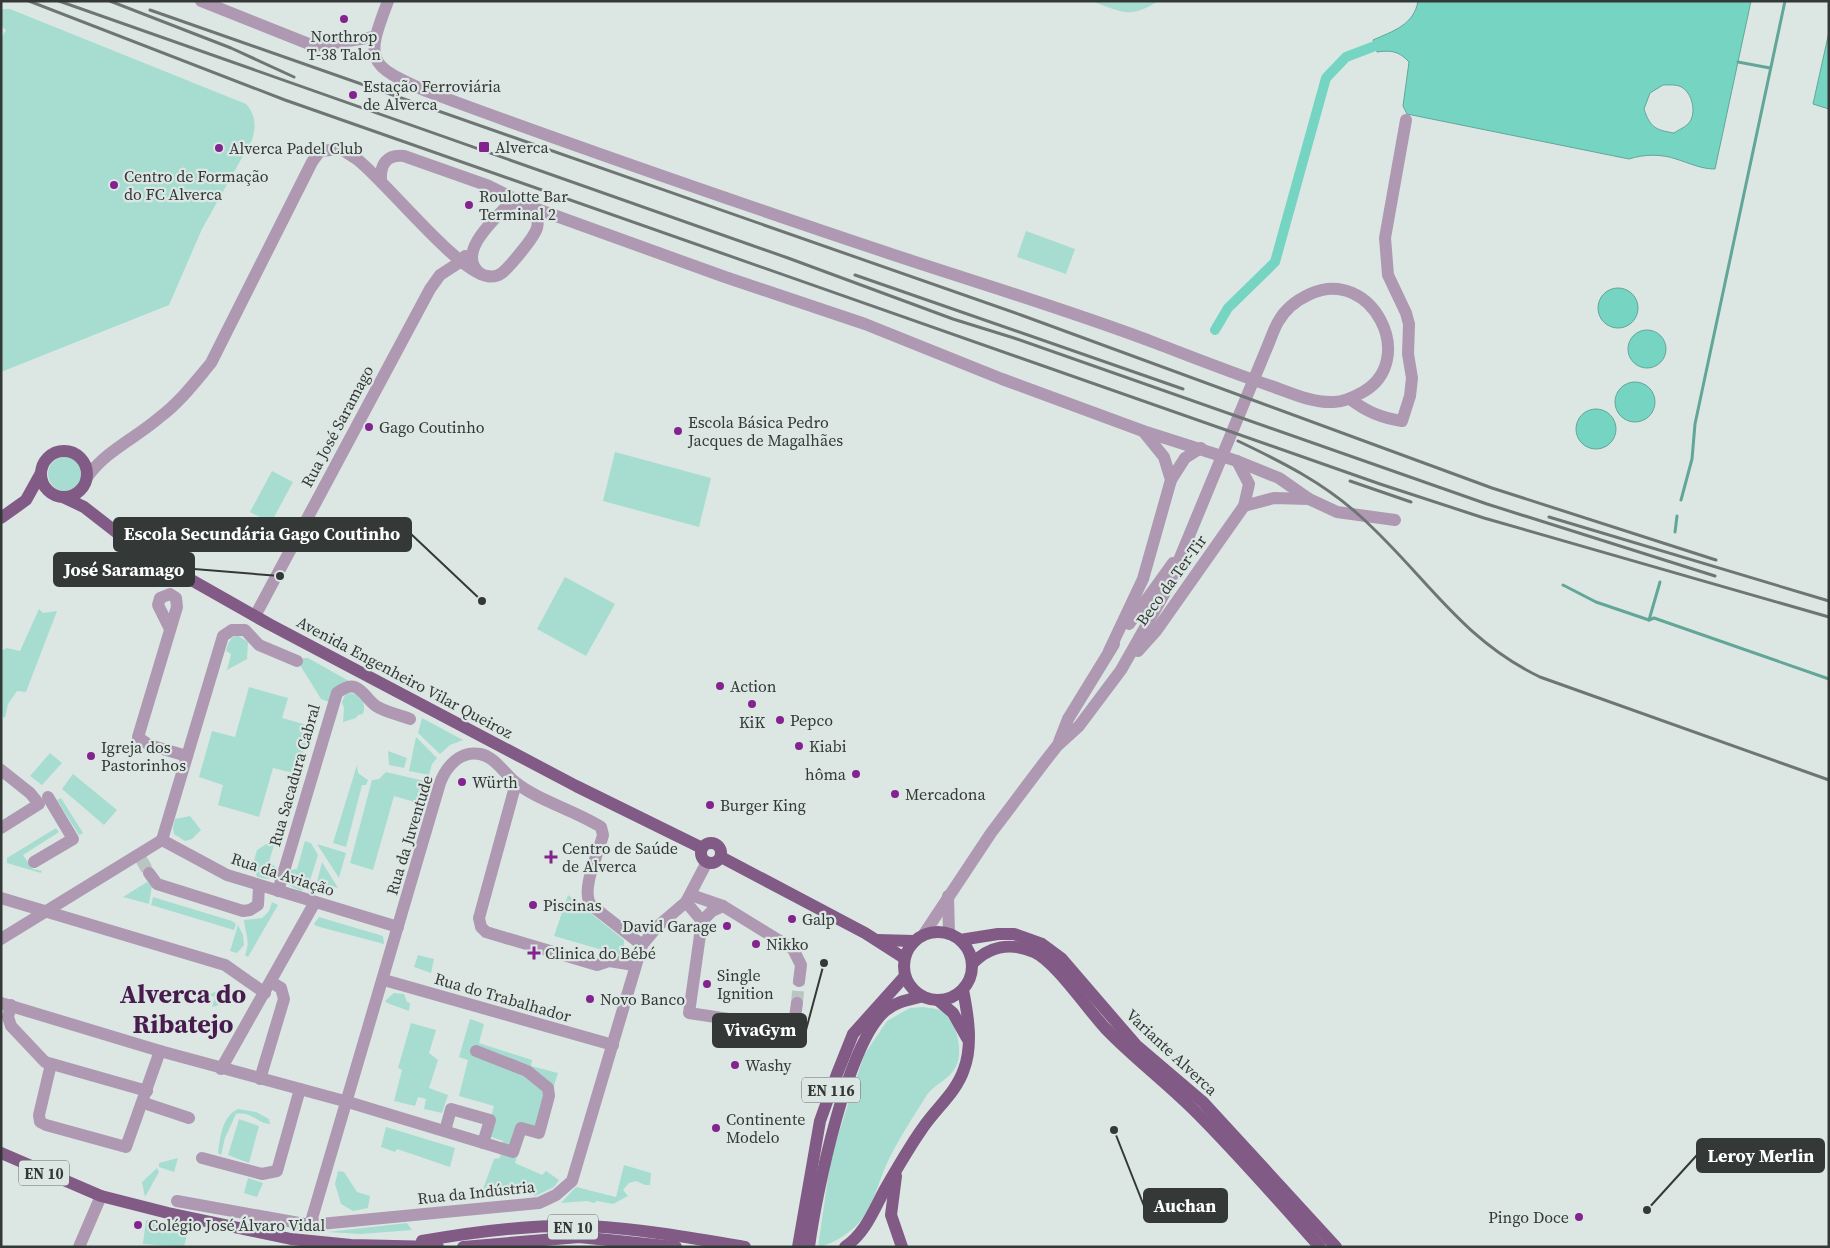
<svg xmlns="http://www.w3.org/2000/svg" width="1830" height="1248" font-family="'Source Serif 4',serif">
	<rect width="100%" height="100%" fill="#dce7e4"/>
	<!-- green -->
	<g fill="#a6ddd0">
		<path d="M 1091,1 L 1158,1 C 1130,20 1120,11 1091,1 Z"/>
		<path d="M 1,9 L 10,9 L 246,104 C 256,115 256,127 252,140 L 202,229 L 169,305 L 1,372 L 1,38 L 6,30 L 1,26 Z"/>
		<path d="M 1026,231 L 1075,249 L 1066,274 L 1017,257 Z"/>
		<path d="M 615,452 L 711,478 L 699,527 L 603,501 Z"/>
		<circle cx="65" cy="474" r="17"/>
		<path d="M 272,471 L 293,482 L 271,523 L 250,512 Z"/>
		<path d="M 565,577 L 615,604 L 586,656 L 537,629 Z"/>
		<path d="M 39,609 L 43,613 L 57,611 L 26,692 L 17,691 L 8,704 L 5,718 L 1,715 L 1,651 L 7,648 L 20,651 Z"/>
		<path d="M 237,635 L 248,642 L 247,659 L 227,670 L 231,654 L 226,651 C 228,643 229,639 237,635 Z"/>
		<path d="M 303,658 L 308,658 L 349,681 L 329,702 L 321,699 L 300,665 Z"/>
		<path d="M 249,687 L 288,698 L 282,718 L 311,726 L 297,774 L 273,768 L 259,817 L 218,805 L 223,785 L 199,777 L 212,731 L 235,737 Z"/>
		<path d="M 346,693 L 358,694 C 363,700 366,706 363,714 L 358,715 L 356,718 L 343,722 L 344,708 L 342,702 Z"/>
		<path d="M 422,718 L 463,740 L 450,745 L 440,754 L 418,733 Z"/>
		<path d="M 416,737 L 437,758 L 432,764 L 429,775 L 409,771 Z"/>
		<path d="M 388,751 L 407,758 L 404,768 L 389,765 Z"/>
		<path d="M 50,753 L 62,763 L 42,785 L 30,776 Z"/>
		<path d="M 357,765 L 358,773 L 368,780 L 366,785 L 362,785 L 346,847 L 333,843 Z"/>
		<path d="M 386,772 L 425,781 L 418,803 L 394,796 L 373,870 L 350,863 L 372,780 L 379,779 Z"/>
		<path d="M 73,774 L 117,810 L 104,825 L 62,789 Z"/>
		<path d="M 61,798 L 83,833 L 79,835 L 57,800 Z"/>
		<path d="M 190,816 L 201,830 L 192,839 L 185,841 L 174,834 L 173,828 L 175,819 Z"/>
		<path d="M 56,828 L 59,832 L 23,855 L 33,869 L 42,871 L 41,873 L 7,863 L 7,858 Z"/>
		<path d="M 276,838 L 269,862 L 276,867 L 273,876 L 268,879 L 257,877 L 253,864 L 257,850 Z"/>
		<path d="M 305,841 L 311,843 L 318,855 L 308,887 L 301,891 L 290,886 L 289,879 L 291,870 L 297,869 Z"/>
		<path d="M 317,844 L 346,853 L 339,878 Z"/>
		<path d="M 322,862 L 338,888 L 317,882 Z"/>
		<path d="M 147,882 L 152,886 L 149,904 L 123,897 Z"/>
		<path d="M 568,895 L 624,940 L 624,949 L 620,955 L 554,936 Z"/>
		<path d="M 153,897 L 232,921 L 236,924 L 234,930 L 151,905 Z"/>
		<path d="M 272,902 L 278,905 L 248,957 L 245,955 C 251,941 245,934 244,920 L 262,918 L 269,911 Z"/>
		<path d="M 319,917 L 383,936 L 384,944 L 316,926 L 314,924 Z"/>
		<path d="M 238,925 L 243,935 L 244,945 L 237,953 L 230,951 Z"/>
		<path d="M 418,955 L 434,959 L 431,973 L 414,967 Z"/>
		<path d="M 226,986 L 230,986 L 219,1005 L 212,1007 L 215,997 L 209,995 Z"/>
		<path d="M 394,993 L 404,994 L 407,1002 L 410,1003 L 409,1011 L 387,1003 L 385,1001 Z"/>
		<path d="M 923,1007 C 928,1008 937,1008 941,1011 C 955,1018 960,1041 959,1055 C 957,1079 935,1081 925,1098 C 913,1117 900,1137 890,1157 C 879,1177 876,1201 862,1219 C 852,1232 834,1244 818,1247 L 831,1157 L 864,1055 L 887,1021 L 910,1008 Z"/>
		<path d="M 470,1019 L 484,1024 L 479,1043 L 532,1060 L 531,1066 L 558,1073 L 539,1133 L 527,1125 L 515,1163 L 542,1175 L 546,1171 L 559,1180 L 554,1187 L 535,1196 L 526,1188 L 492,1192 L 483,1189 L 494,1159 L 500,1158 L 503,1141 L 486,1135 L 494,1106 L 459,1096 L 468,1060 L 459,1057 Z"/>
		<path d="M 411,1023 L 436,1030 L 429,1053 L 438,1060 L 429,1088 L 448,1095 L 442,1113 L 424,1109 L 426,1099 L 418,1097 L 415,1106 L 394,1101 L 402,1070 L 398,1068 Z"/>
		<path d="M 238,1109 L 256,1112 L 269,1119 L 270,1124 C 258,1124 252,1111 236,1114 L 225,1138 L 221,1155 L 218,1153 C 220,1138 222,1116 238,1109 Z"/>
		<path d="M 239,1119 L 259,1126 L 249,1163 L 228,1155 Z"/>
		<path d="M 386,1127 L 455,1148 L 450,1167 L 397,1149 L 395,1152 L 381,1147 Z"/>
		<path d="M 178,1158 L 174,1172 L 159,1167 L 159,1163 Z"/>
		<path d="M 624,1165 L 651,1173 L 650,1185 L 645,1185 L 636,1181 L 629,1183 L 623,1190 L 628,1196 L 613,1204 L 597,1201 L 594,1203 L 587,1201 L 561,1203 L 576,1187 L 616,1197 Z"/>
		<path d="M 157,1168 L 159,1172 L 145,1197 L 142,1182 Z"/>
		<path d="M 338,1171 L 344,1172 L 357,1192 L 370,1196 L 368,1208 L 353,1211 L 341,1204 L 335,1184 Z"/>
		<path d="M 248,1178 L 263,1183 L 257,1197 L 244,1193 Z"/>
		<path d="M 146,1220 L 188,1230 L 184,1247 L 143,1244 Z"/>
		<path d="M 407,1223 L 412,1230 L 361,1234 L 327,1232 Z"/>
	</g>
	<!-- water -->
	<g fill="#76d5c2" stroke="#62a698" fill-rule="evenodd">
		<path d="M 1418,1 L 1751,1 L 1715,169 C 1701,169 1689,163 1676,159 C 1662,154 1644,154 1629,159 L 1407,114 L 1403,106 L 1409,62 C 1399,51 1391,50 1377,52 L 1373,40 C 1393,31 1414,25 1418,1 ZM 1663,85 C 1670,85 1678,84 1683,88 C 1693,95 1697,115 1688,124 C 1684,128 1678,130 1674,133 C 1655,130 1650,127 1644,109 L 1650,93 Z"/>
		<path d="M 1829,32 L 1829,109 L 1813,104 Z"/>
		<circle cx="1618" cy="308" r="20"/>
		<circle cx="1647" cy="349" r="19"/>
		<circle cx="1635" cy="402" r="20"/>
		<circle cx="1596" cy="429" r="20"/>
	</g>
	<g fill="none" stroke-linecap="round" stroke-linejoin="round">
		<!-- stream -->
		<g stroke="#62a698" stroke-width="3">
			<path d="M 1738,62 L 1770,68"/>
			<path d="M 1681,500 L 1692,459 L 1695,424 L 1785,1"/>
			<path d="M 1675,532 L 1677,516"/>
			<path d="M 1563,585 L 1596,602 L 1649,620 L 1654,618 L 1829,679"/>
			<path d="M 1649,620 L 1660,582"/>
		</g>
		<!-- canal -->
		<path stroke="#76d5c2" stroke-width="10" d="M 1215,330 L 1228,308 L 1275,262 L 1326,78 L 1346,57 L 1375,46"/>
		<!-- minor-tunnel -->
		<g stroke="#bac4c1" stroke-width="12" stroke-dasharray="12 6" stroke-linecap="butt">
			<path d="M 141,859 L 149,873"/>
			<path d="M 797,1003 L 799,981"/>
		</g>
		<!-- minor -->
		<g stroke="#af99b2" stroke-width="12">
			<path d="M 201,1 L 314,46 L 374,37"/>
			<path d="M 388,1 C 365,61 367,65 426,91 C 579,148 733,201 888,253 C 978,283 1069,310 1158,344 C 1197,359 1235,374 1274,387 C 1293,394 1313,403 1334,402 C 1344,402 1354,397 1363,392 C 1419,360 1372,266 1310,294 C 1297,300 1285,309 1278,322 C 1273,331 1270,341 1266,350 L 1167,589 L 1121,670 L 1079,726 L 1057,746 L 1043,764 L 991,833 L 924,934"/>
			<path d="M 381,181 C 380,165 386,154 404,156 L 489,186 L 523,203"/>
			<path d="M 481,274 C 455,256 491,222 506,207 L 514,203 L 523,204 L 725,277 L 865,324 L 1002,379 L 1143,431 L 1237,461 L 1279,478 L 1309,499"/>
			<path d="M 1350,399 C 1367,412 1382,418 1402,421 L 1410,396 L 1412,378 L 1408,354 L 1409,324 L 1406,313 L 1388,275 L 1385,238 L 1406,120"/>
			<path d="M 88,476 C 107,450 136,438 160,417 C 180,402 195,382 211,363 L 312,162 L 320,151 L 341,149 L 358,160 C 388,184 457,271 487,276 C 492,277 498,276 502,273 C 510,266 534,238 537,228 C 539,220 536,213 531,208"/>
			<path d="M 1171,480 L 1185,458 L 1201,448"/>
			<path d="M 1244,506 L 1274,498 L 1309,499 L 1337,512 L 1395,520"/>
			<path d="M 255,616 L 430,289 L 440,275 L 460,262 L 465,256"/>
			<path d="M 1129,624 L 1173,563"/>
			<path d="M 170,629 L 158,605 L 160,598 L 170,594 L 176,598 L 177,607 L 138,737 L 149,745 L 187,756"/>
			<path d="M 1109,651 L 1143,579 L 1171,480 L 1164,457 L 1143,431"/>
			<path d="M 1138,651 L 1156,631 L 1244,506 L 1249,484 L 1237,461"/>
			<path d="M 1059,742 L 1068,719 L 1114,644"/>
			<path d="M 1,770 L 30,793 L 39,804 L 1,828"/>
			<path d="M 516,783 L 479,918 L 481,927 L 486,932 L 597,965 L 609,961 L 634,965"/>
			<path d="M 162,840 L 223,636 L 232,630 L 245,630 L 259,645 L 297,661"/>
			<path d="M 162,840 L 227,875 L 398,927"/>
			<path d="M 34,862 L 73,839 L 48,797"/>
			<path d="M 149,873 L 157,884 L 243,911 L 250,910 L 258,905 L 259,886"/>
			<path d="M 278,891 L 337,693 C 359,676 363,697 376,706 C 385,712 400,715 410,719"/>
			<path d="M 691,895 L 723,906 L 793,949 L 801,965 L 799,981"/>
			<path d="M 948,896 L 949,934"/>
			<path d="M 1,898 L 225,965 L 265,993"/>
			<path d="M 686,902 L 702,921"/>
			<path d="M 723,906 L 712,911 L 702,921 L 689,1013 L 782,1027 L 795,1017 L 797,1003"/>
			<path d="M 1,939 L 162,840"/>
			<path d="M 384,980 L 613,1045"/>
			<path d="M 1,1003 L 160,1051 L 348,1102 L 513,1152 L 521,1128 L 539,1133 L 549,1096 L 548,1088 L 527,1071 L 476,1051"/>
			<path d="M 11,1005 L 8,1017 L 11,1026 L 45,1062 L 147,1091"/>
			<path d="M 51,1064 L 39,1115 L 40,1122 L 46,1125 L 126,1147 L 160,1051"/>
			<path d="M 221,1069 L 315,902"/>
			<path d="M 260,1079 L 284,999 L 281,988 L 271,982"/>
			<path d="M 144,1103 L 189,1118"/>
			<path d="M 445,1131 L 451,1109 L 490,1120 L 483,1143"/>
			<path d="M 202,1158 L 262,1174 L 277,1171 L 300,1089"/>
			<path d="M 177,1201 L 310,1225 L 539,1203 L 556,1195 L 572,1181 L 642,945 L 658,926 L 686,902 L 707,862"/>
			<path d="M 310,1225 L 440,783 C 446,767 460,750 480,754 C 495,757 504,773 515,782 C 537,800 576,811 601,827 L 603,835 C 599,852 580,890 591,905 L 642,945"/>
			<path d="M 79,1247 L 101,1196"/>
		</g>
		<!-- major -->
		<g stroke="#825a86" stroke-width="12">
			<circle cx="64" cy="474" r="23"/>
			<path d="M 63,497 L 84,507 L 129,542 L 172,569 L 269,624 L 576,786 L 702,848"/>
			<path d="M 1,518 L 26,500 L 41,473"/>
			<circle cx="711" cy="853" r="10"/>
			<path d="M 721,857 L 865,933 L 904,958"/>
			<circle cx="938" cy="966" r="34"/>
			<path d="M 877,940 L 914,941"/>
			<path d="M 960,940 L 998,934 L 1014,934 L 1042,944 L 1061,958 L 1136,1045 L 1203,1102 L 1336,1247"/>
			<path d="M 972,964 C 989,946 1011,942 1034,952 C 1055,961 1088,1010 1106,1029 C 1134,1058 1166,1082 1195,1111 C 1238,1154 1279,1201 1320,1247"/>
			<path d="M 939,1001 L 953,1013 L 967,1038"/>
			<path d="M 1,1153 L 101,1196 L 168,1213 L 291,1239 L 351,1245 L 438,1247"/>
			<path d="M 896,1176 L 891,1215 L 902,1247"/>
			<path d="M 422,1241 C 473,1232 538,1224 589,1226 C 642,1229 693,1238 745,1247"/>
			<path d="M 463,1247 L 579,1237 L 676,1247"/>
			<path d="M 798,1247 L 820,1121 L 837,1074 L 853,1034 L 905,976"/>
			<path d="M 809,1247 C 816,1194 847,1044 885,1011 C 895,1002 908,1000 920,997"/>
			<path d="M 845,1247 C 865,1233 873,1212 884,1191 C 896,1170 908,1149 922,1129 C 936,1108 956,1093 964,1069 C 973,1045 968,1015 963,990"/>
		</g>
		<!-- rail -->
		<g stroke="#6f7574" stroke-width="3">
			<path d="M 29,1 L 285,100 L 1380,484 L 1484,518 L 1829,617"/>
			<path d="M 59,1 L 788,258 L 953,319 L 1014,338 L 1487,504 L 1715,576"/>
			<path d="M 110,1 L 231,48 L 294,77"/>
			<path d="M 150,10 L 1021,315 L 1492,488 L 1716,560"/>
			<path d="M 855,275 L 1183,389"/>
			<path d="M 1238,441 C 1282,462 1324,483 1360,516 C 1424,573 1459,638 1540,677 L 1829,780"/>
			<path d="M 1350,481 L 1411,502"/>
			<path d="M 1549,517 L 1829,601"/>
		</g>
	</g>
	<!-- markers -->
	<g fill="#83238e" stroke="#dce7e4" stroke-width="2">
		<circle cx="344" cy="19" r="5"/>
		<circle cx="353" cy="95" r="5"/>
		<rect x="478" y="141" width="12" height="12" rx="2.5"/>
		<circle cx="219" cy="148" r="5"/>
		<circle cx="114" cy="185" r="5"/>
		<circle cx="469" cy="205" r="5"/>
		<circle cx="369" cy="427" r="5"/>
		<circle cx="678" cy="431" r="5"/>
		<circle cx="720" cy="686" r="5"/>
		<circle cx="752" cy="704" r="5"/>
		<circle cx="780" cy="720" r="5"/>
		<circle cx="799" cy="746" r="5"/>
		<circle cx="91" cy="756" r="5"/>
		<circle cx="856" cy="774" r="5"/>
		<circle cx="462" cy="782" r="5"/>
		<circle cx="895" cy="794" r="5"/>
		<circle cx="710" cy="805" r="5"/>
		<path d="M548.5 849.5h5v5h5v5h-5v5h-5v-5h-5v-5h5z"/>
		<circle cx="533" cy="905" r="5"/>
		<circle cx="792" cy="919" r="5"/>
		<circle cx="727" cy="926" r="5"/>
		<circle cx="756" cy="944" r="5"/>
		<path d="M531.5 945.5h5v5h5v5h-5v5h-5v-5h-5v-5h5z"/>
		<circle cx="707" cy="984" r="5"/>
		<circle cx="590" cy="999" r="5"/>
		<circle cx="735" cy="1065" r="5"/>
		<circle cx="716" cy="1128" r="5"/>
		<circle cx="1579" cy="1217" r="5"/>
		<circle cx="138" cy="1225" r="5"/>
	</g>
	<g text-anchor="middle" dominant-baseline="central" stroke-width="4.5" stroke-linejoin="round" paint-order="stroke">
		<!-- shield labels -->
		<g fill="#dce7e4" stroke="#666c6b" stroke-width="1">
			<rect x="802" y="1077.5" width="58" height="25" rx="4"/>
			<rect x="19" y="1160.5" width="50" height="25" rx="4"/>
			<rect x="548" y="1214.5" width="50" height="25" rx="4"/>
		</g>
		<g font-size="15" font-weight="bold" fill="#343837">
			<text x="831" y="1090">EN 116</text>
			<text x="44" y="1173">EN 10</text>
			<text x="573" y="1227">EN 10</text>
		</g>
		<!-- poi labels -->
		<g font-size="16" fill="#343837" stroke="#dce7e4" text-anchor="start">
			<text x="344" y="36" text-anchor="middle">Northrop<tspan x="344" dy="18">T-38 Talon</tspan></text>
			<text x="363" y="86">Estação Ferroviária<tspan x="363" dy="18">de Alverca</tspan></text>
			<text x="495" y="147">Alverca</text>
			<text x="229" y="148">Alverca Padel Club</text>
			<text x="124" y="176">Centro de Formação<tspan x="124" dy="18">do FC Alverca</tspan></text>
			<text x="479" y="196">Roulotte Bar<tspan x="479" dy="18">Terminal 2</tspan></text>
			<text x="688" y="422">Escola Básica Pedro<tspan x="688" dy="18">Jacques de Magalhães</tspan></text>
			<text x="379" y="427">Gago Coutinho</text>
			<text x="730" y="686">Action</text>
			<text x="790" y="720">Pepco</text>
			<text x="752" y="722" text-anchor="middle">KiK</text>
			<text x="809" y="746">Kiabi</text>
			<text x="101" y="747">Igreja dos<tspan x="101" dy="18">Pastorinhos</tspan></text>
			<text x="846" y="774" text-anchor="end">hôma</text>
			<text x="472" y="782">Würth</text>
			<text x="905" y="794">Mercadona</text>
			<text x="720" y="805">Burger King</text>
			<text x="562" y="848">Centro de Saúde<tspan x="562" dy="18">de Alverca</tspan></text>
			<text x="543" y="905">Piscinas</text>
			<text x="802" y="919">Galp</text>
			<text x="717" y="926" text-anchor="end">David Garage</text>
			<text x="766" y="944">Nikko</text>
			<text x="545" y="953">Clinica do Bébé</text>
			<text x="717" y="975">Single<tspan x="717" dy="18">Ignition</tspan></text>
			<text x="600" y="999">Novo Banco</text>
			<text x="745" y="1065">Washy</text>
			<text x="726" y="1119">Continente<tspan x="726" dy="18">Modelo</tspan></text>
			<text x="1569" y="1217" text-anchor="end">Pingo Doce</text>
			<text x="148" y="1225">Colégio José Álvaro Vidal</text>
		</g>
		<!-- street labels -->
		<g font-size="16" fill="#343837" stroke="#dce7e4">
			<text transform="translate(337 426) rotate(-62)">Rua José Saramago</text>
			<text transform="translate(1171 580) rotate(-54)">Beco da Ter-Tir</text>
			<text transform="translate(405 677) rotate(28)">Avenida Engenheiro Vilar Queiroz</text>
			<text transform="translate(294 775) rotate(-74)">Rua Sacadura Cabral</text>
			<text transform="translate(409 835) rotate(-73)">Rua da Juventude</text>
			<text transform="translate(283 874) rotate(18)">Rua da Aviação</text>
			<text transform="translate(503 997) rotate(16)">Rua do Trabalhador</text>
			<text transform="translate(1172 1052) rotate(43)">Variante Alverca</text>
			<text transform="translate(476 1192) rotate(-6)">Rua da Indústria</text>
		</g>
		<!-- town labels -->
		<g font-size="26" font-weight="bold" fill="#481b4e" stroke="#dce7e4">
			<text x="183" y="994">Alverca do<tspan x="183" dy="30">Ribatejo</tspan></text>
		</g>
	</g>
	<!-- callouts -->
	<path fill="none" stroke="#343837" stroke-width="2" d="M482 601L411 534M280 576L194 569M824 963L806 1030M1647 1210L1697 1155M1114 1130L1144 1206"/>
	<g fill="#343837" stroke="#dce7e4" stroke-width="2">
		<circle cx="482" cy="601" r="5"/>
		<circle cx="280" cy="576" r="5"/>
		<circle cx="824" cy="963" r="5"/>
		<circle cx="1647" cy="1210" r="5"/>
		<circle cx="1114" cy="1130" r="5"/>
	</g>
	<g fill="#343837" stroke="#343837" stroke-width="2">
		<rect x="114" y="518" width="297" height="33" rx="5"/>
		<rect x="54" y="553" width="140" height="33" rx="5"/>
		<rect x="713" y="1014" width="93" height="33" rx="5"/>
		<rect x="1697" y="1139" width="127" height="33" rx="5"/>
		<rect x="1144" y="1189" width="83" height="33" rx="5"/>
	</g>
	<g font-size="18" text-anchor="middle" font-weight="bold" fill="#fff">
		<text x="262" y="540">Escola Secundária Gago Coutinho</text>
		<text x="124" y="576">José Saramago</text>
		<text x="760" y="1036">VivaGym</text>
		<text x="1761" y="1162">Leroy Merlin</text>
		<text x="1185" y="1212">Auchan</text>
	</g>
	<!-- border -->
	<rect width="1830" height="1248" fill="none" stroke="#343837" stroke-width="5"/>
</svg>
